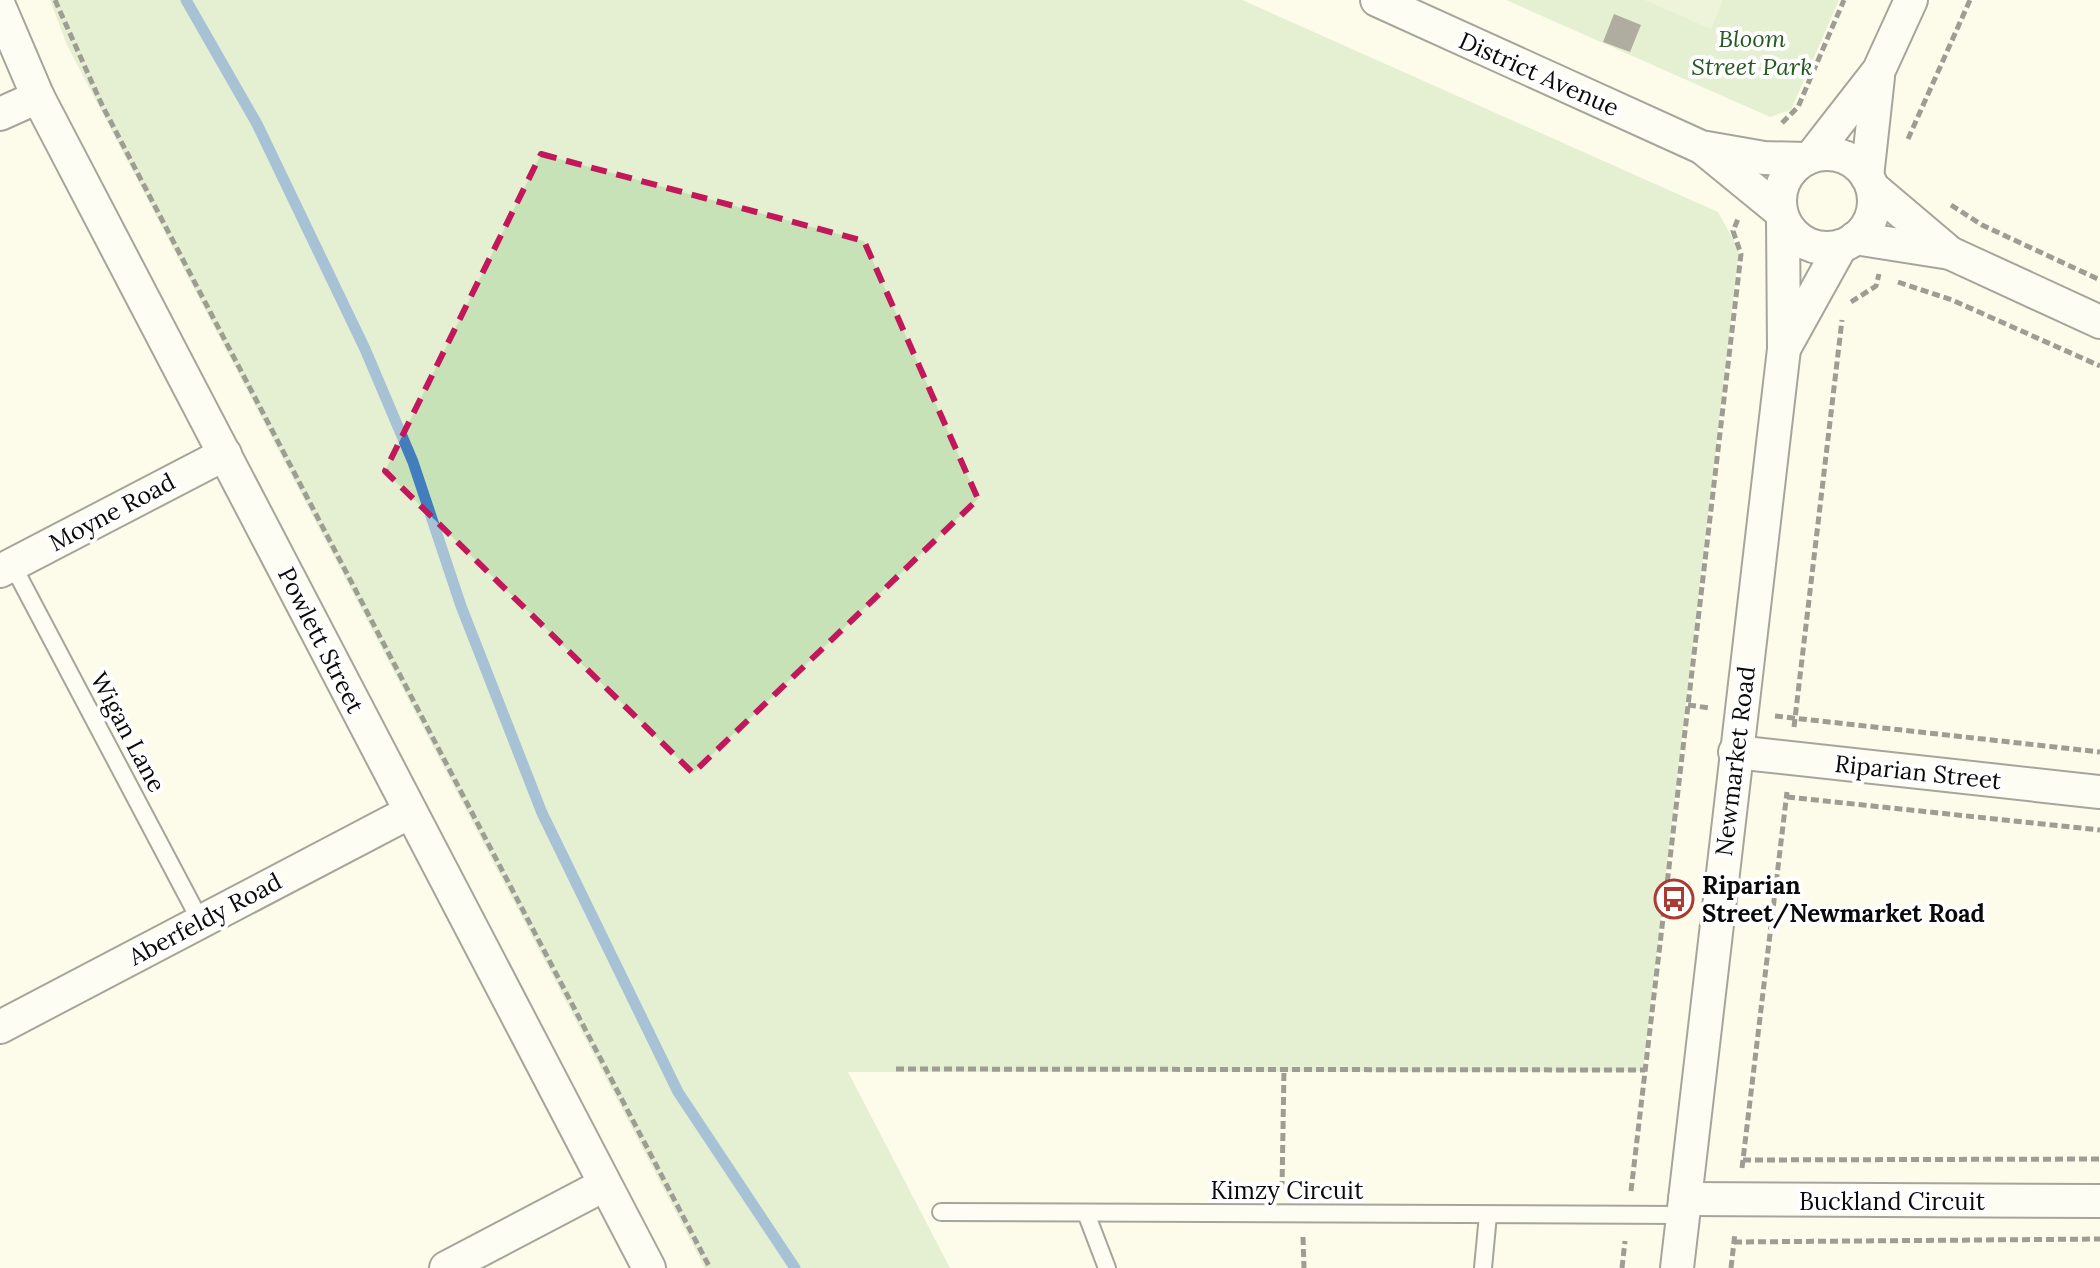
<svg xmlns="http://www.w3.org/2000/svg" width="2100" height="1268" font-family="Lora,serif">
	<rect width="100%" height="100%" fill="#fdfbe9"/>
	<!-- green -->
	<g fill="#c8e2b7">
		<path d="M 50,0 L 1242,0 L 1718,212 L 1739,250 L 1643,1071 L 848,1072 L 950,1268 L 705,1268 L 67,45 Z"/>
		<path d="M 1506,0 L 1839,0 L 1791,110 L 1770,117 Z"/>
	</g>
	<!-- pitch -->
	<path fill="#daebc8" d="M 1645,0 L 1723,0 L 1711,29 Z"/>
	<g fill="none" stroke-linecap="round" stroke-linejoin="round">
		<!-- stream -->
		<path stroke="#427dbd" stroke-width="11" d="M 186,0 L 257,124 L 365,349 L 413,462 L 461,606 L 542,813 L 678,1092 L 795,1268"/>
	</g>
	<!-- building -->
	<path fill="#514c47" d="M 1614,14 L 1641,25 L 1630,52 L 1603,42 Z"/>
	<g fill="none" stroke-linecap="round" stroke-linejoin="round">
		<!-- service casing -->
		<g stroke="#3d3d3d" stroke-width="20">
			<g id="service">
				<path d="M 12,564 L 201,922"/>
				<path d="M 941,1212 L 1683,1215"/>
				<path d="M 1086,1213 L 1107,1268"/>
				<path d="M 1483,1268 L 1488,1215"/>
			</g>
		</g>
		<!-- minor casing -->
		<g stroke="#3d3d3d" stroke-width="36">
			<g id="minor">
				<path d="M 1377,0 L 1701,147 L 1764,158 L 1806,159"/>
				<path d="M 0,8 L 38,97 L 649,1268"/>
				<path d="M 0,114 L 38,97"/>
				<path d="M 1704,149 L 1781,212"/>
				<circle cx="1827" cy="201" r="47"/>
				<path d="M 1812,156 L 1879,70 L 1911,0"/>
				<path d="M 1867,177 L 1878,77"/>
				<path d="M 1872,187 L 1950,253 L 2100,322"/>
				<path d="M 1855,238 L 1950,253"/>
				<path d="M 1785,347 L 1841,246"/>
				<path d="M 0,571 L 225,454"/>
				<path d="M 1735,752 L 2100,792"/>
				<path d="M 0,1027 L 410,812"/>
				<path d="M 1685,1199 L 2100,1201"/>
				<path d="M 446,1268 L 604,1185"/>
				<path d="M 1677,1268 L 1784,349 L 1783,218"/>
			</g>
		</g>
		<!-- path -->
		<g stroke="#2c2c2c" stroke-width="5" stroke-dasharray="8 4" stroke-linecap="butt">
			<path d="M 55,0 L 102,105 L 710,1268"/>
			<path d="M 1782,123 L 1798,107 L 1844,0"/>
			<path d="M 1908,139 L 1970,0"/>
			<path d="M 1951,205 L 1982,225 L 2100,280"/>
			<path d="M 1898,282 L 1952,300 L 2100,366"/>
			<path d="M 1851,302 L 1876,286 L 1879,274"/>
			<path d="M 1688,705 L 1710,708"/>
			<path d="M 1775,716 L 2100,752"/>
			<path d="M 1794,727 L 1842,320"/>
			<path d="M 1787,797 L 2100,830"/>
			<path d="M 896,1069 L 1645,1070"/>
			<path d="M 1743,1160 L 2100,1159"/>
			<path d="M 1742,1168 L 1787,792"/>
			<path d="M 1282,1189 L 1284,1069"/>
			<path d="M 1631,1191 L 1741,254 L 1733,231 L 1738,219"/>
			<path d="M 1303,1237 L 1304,1268"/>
			<path d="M 1734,1242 L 2100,1239"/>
			<path d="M 1622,1268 L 1625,1241"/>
			<path d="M 1731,1268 L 1735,1233"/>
		</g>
		<!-- service -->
		<use href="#service" stroke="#fff" stroke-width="16"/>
		<!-- minor -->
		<use href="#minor" stroke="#fff" stroke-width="32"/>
	</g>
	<!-- marked area -->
	<path d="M0 0H2100V1268H0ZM 541,154 L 864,241 L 978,499 L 693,773 L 385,471 Z" fill="#fdfbe9" fill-opacity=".55" fill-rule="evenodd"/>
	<path fill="none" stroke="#c2185b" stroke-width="6" stroke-dasharray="16 10" stroke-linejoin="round" d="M 541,154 L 864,241 L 978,499 L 693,773 L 385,471 Z"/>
	<!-- icons -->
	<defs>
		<g id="bus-ring" transform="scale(2)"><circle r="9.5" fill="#fff" stroke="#a93b32" stroke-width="1.5"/><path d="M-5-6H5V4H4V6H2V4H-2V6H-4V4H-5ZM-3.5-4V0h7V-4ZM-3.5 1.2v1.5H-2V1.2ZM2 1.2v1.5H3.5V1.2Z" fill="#a93b32"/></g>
	</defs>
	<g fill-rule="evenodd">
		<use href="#bus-ring" x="1674" y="899"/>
	</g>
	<g text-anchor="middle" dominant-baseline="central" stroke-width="8" stroke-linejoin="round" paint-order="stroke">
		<!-- park labels -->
		<g font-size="24" font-style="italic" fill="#275922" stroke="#fff">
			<text x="1752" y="38">Bloom<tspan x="1752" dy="28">Street Park</tspan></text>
		</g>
		<!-- street labels -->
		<g font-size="24" fill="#0a0a0a" stroke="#fff">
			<text transform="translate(1539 74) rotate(24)">District Avenue</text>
			<text transform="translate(112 512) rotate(-28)">Moyne Road</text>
			<text transform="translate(321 640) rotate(63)">Powlett Street</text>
			<text transform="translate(128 732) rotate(62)">Wigan Lane</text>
			<text transform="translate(1735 761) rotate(-83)">Newmarket Road</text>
			<text transform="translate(1918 772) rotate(6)">Riparian Street</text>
			<text transform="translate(205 919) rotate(-28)">Aberfeldy Road</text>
			<text x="1287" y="1190">Kimzy Circuit</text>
			<text x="1892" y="1201">Buckland Circuit</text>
		</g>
		<!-- poi labels -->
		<g font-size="24" font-weight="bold" fill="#0a0a0a" stroke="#fff" text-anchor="start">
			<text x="1702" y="885">Riparian<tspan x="1702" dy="28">Street/Newmarket Road</tspan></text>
		</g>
	</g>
</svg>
